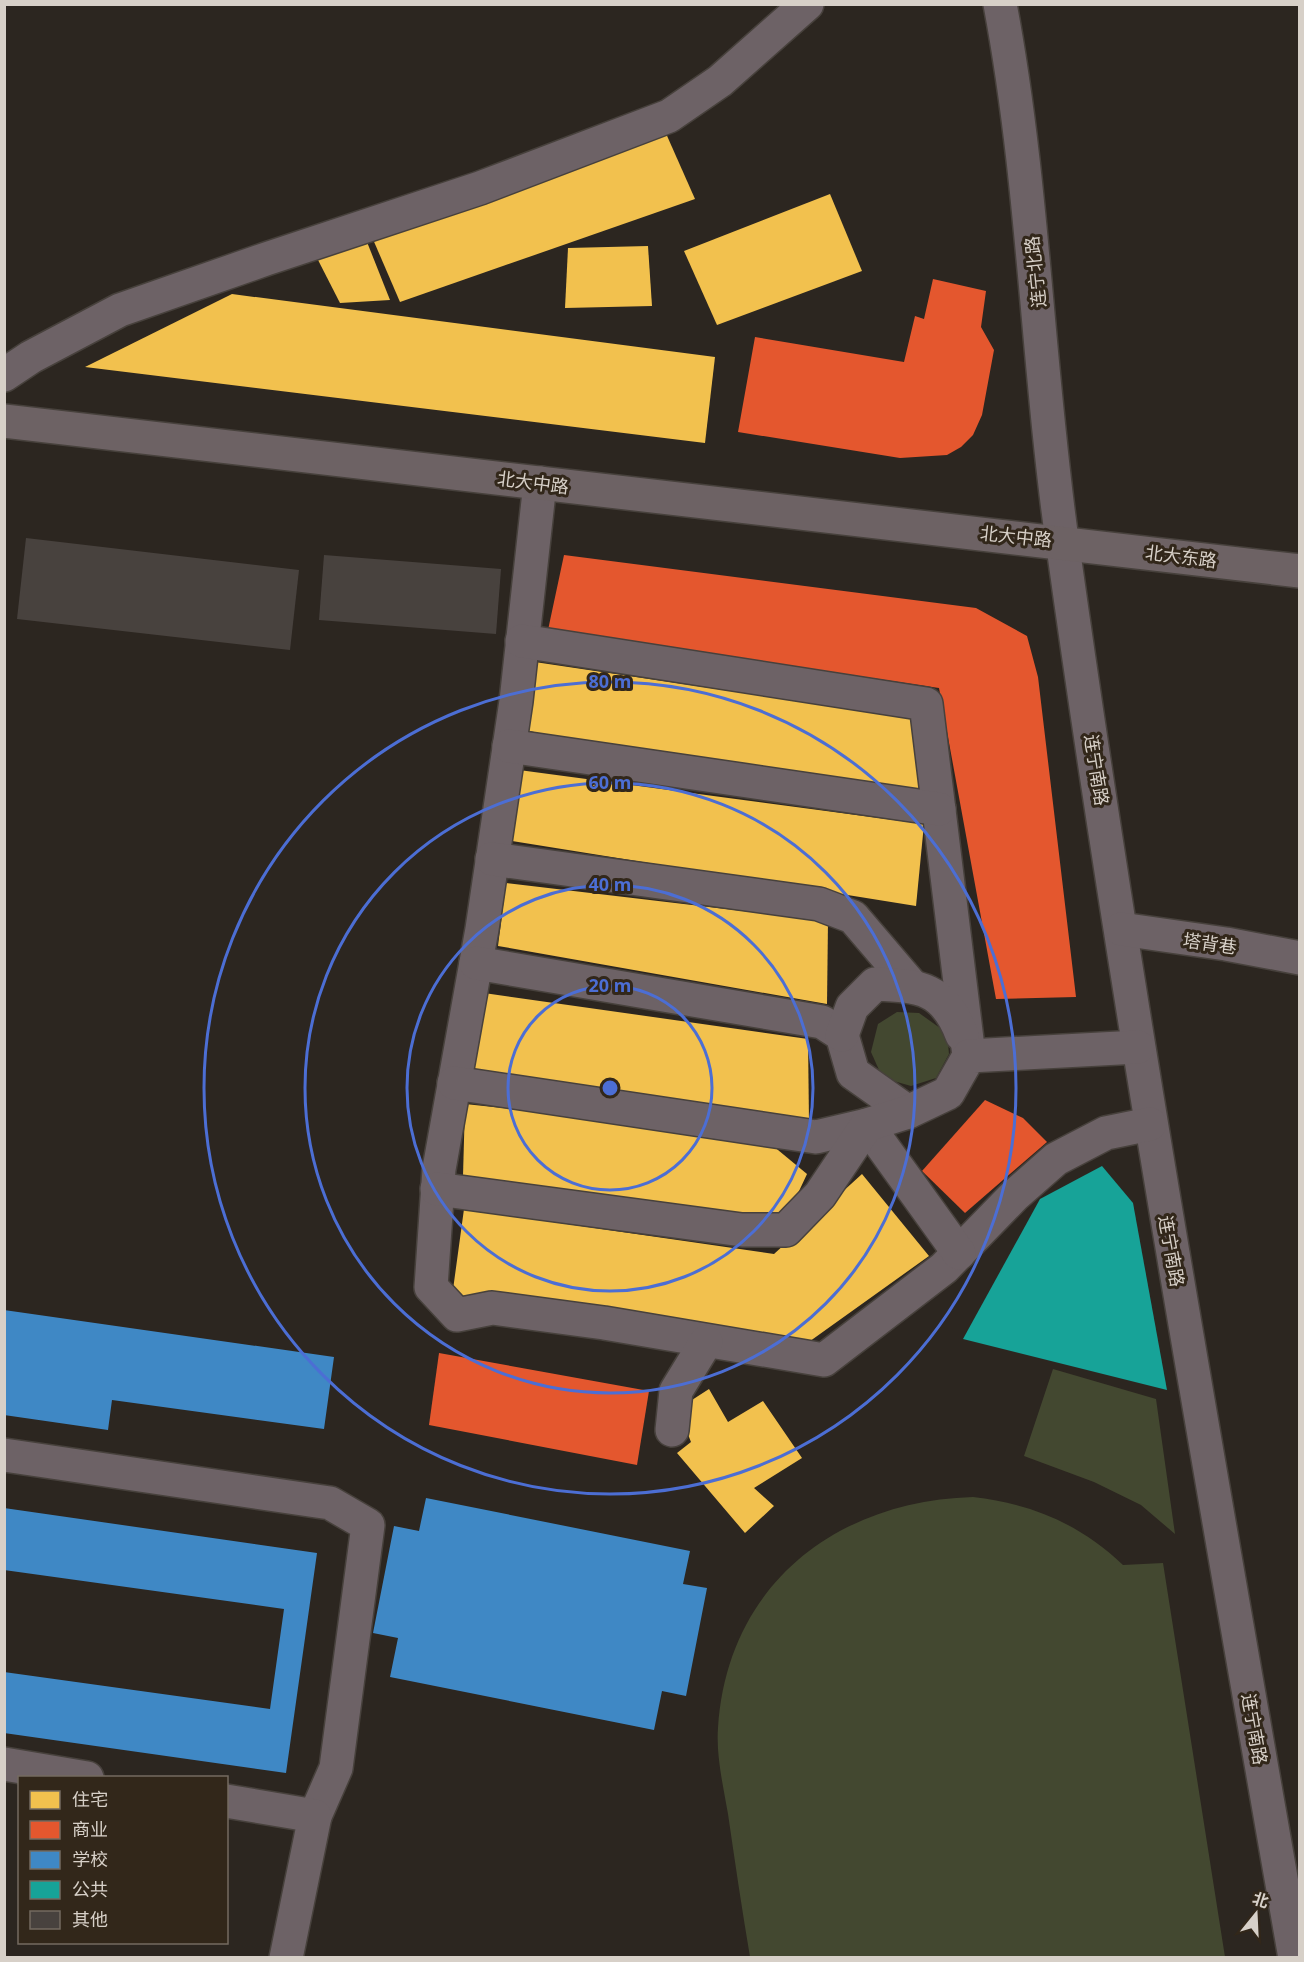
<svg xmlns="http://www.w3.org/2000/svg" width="1304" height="1962" font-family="'Noto Sans','Noto Sans SC',sans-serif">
	<rect width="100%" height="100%" fill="#2c2620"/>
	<!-- green -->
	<g fill="#434830">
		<path d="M 897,1012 L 919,1013 L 947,1033 L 949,1054 L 936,1078 L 911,1086 L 890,1080 L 879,1070 L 871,1052 L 878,1024 Z"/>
		<path d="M 1053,1369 L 1156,1399 L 1175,1534 L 1141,1505 L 1094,1482 L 1024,1456 Z"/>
		<path d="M 973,1497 C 1032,1504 1080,1524 1123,1565 L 1163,1563 L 1225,1957 L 750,1957 C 742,1910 735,1862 728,1814 C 723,1785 716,1756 718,1728 C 727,1585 836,1501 973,1497 Z"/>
	</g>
	<!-- homes -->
	<g fill="#f2c14e">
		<path d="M 664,129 L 695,199 L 400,302 L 372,237 Z"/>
		<path d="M 830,194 L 862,271 L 717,325 L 684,251 Z"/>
		<path d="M 367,242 L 390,300 L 340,303 L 317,258 Z"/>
		<path d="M 648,246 L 652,306 L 565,308 L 568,248 Z"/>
		<path d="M 232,294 L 715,357 L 705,443 L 85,367 Z"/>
		<path d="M 528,661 L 920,719 L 924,798 L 633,754 L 525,730 Z"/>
		<path d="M 519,770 L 924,824 L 916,906 L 512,841 Z"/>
		<path d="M 506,883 L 828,921 L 827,1004 L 498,946 Z"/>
		<path d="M 477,992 L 808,1039 L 809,1123 L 473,1073 Z"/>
		<path d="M 465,1104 L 760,1135 L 807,1174 L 785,1221 L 463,1176 Z"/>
		<path d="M 862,1174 L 929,1256 L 806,1344 L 452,1297 L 464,1209 L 774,1254 Z"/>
		<path d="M 709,1389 L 728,1422 L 763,1401 L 802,1458 L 754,1488 L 774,1506 L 745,1533 L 677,1453 L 691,1442 L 678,1409 Z"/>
	</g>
	<!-- shops -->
	<g fill="#e4572e">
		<path d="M 933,279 L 986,291 L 981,327 L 994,350 L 982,415 L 973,435 L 961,447 L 947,455 L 900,458 L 738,432 L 755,337 L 904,362 L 915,316 L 924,319 Z"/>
		<path d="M 564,555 L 976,608 L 1027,636 L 1038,677 L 1076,997 L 996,999 L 939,688 L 548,630 Z"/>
		<path d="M 985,1100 L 1023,1118 L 1047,1142 L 965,1213 L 922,1171 Z"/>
		<path d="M 439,1353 L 649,1391 L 637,1465 L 429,1425 Z"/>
	</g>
	<!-- schools -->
	<g fill="#3f88c5">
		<path d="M 4,1310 L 334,1357 L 324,1429 L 112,1400 L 108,1430 L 4,1415 Z"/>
		<path d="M 426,1498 L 690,1551 L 683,1584 L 707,1588 L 686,1696 L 662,1691 L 654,1730 L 390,1677 L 398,1638 L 373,1633 L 394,1526 L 419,1531 Z"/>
		<path d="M 4,1508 L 317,1553 L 286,1773 L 4,1733 L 4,1672 L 270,1709 L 284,1609 L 4,1570 Z"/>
	</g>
	<!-- public -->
	<path fill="#17a398" d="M 1102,1166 L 1133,1203 L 1167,1390 L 963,1339 L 1040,1199 Z"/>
	<!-- building -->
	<g fill="#48423e">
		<path d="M 26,538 L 299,570 L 290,650 L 17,619 Z"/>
		<path d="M 324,555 L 501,569 L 496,634 L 319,620 Z"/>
	</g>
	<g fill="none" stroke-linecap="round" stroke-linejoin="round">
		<!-- minor casing -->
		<g stroke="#47413c" stroke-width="36">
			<g id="minor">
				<path d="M 1000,4 C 1034,183 1037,366 1063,547 C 1129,1019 1213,1488 1295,1958"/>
				<path d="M 4,375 L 31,357 L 120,310 L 266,259 L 480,188 L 669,116 L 720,81 L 807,4"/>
				<path d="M 540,483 L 516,701 L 482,929 L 439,1169 L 431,1287 L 457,1315 L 492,1308 L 604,1323 L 824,1360 L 944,1268 L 1015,1195 L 1056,1159 L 1106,1133 L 1150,1124"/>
				<path d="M 522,641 L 926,704 L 969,1056"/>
				<path d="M 509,746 L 939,809"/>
				<path d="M 492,859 L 819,904 L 853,917 L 911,985"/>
				<path d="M 1121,929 L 1226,944 L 1300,958"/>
				<path d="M 476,963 L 822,1022 L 842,1035 L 853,1073 L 908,1112"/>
				<path d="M 842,1035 L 852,1007 L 875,984 C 921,986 944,988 962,1035"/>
				<path d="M 454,1083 L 816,1137 L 867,1125 L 959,1253"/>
				<path d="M 437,1189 L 742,1230 L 786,1230 L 820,1195 L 867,1125 L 908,1112 L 948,1093 L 969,1056 L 1138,1047"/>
				<path d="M 672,1430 L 676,1391 L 706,1342"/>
				<path d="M 4,1455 L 330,1503 L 368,1525 L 336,1768 L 315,1816"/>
				<path d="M 4,1764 L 87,1778"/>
				<path d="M 226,1801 L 315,1816 L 286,1958"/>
			</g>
		</g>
		<!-- major casing -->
		<g stroke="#47413c" stroke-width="36">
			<path id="major" d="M 4,421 L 1300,571"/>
		</g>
		<!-- minor -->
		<use href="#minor" stroke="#6d6266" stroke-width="33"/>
		<!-- major -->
		<use href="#major" stroke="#6d6264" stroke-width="33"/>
	</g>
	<!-- distance rings -->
	<g fill="none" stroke="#4c6ed4" stroke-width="3">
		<circle cx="610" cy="1088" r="102"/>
		<circle cx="610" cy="1088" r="203"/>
		<circle cx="610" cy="1088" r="305"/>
		<circle cx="610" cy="1088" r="406"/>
	</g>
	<g text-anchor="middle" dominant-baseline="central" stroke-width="6" stroke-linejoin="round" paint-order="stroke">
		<!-- street labels -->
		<g font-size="18" fill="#d7d0c8" stroke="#32271a">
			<text transform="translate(1035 272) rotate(-96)">连宁北路</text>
			<text transform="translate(533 482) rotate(7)">北大中路</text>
			<text transform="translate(1016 536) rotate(6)">北大中路</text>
			<text transform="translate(1181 556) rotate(7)">北大东路</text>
			<text transform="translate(1097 770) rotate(81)">连宁南路</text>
			<text transform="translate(1210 943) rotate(8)">塔背巷</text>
			<text transform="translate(1172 1251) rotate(80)">连宁南路</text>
			<text transform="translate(1255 1729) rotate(80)">连宁南路</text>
		</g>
	</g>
	<circle cx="610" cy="1088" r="9" fill="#4c6ed4" stroke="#32271a" stroke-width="3"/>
	<g font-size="18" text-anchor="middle" font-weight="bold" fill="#4c6ed4" stroke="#32271a" stroke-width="6" stroke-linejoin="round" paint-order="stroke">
		<text x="610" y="688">80 m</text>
		<text x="610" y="789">60 m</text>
		<text x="610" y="891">40 m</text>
		<text x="610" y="992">20 m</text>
	</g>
	<!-- border -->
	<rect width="1304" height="1962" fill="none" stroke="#d7d0c8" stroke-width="12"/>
	<!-- legend -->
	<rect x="18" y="1776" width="210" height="168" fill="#32271a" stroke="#746b60" stroke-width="1.5"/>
	<rect x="30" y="1791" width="30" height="18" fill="#f2c14e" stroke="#746b60" stroke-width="1.5"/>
	<text x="72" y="1806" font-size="18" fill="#d7d0c8">住宅</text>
	<rect x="30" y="1821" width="30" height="18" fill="#e4572e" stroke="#746b60" stroke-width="1.5"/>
	<text x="72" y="1836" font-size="18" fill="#d7d0c8">商业</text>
	<rect x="30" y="1851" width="30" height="18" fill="#3f88c5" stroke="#746b60" stroke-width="1.5"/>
	<text x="72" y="1866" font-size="18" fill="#d7d0c8">学校</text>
	<rect x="30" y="1881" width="30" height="18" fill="#17a398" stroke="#746b60" stroke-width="1.5"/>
	<text x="72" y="1896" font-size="18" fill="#d7d0c8">公共</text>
	<rect x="30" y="1911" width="30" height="18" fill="#48423e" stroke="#746b60" stroke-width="1.5"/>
	<text x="72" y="1926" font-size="18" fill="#d7d0c8">其他</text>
	<!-- north arrow -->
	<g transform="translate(1256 1914) rotate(18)" stroke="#32271a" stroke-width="4.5" paint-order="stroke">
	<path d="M0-4.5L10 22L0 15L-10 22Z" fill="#d7d0c8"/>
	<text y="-9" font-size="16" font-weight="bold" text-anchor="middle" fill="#d7d0c8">北</text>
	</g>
</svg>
